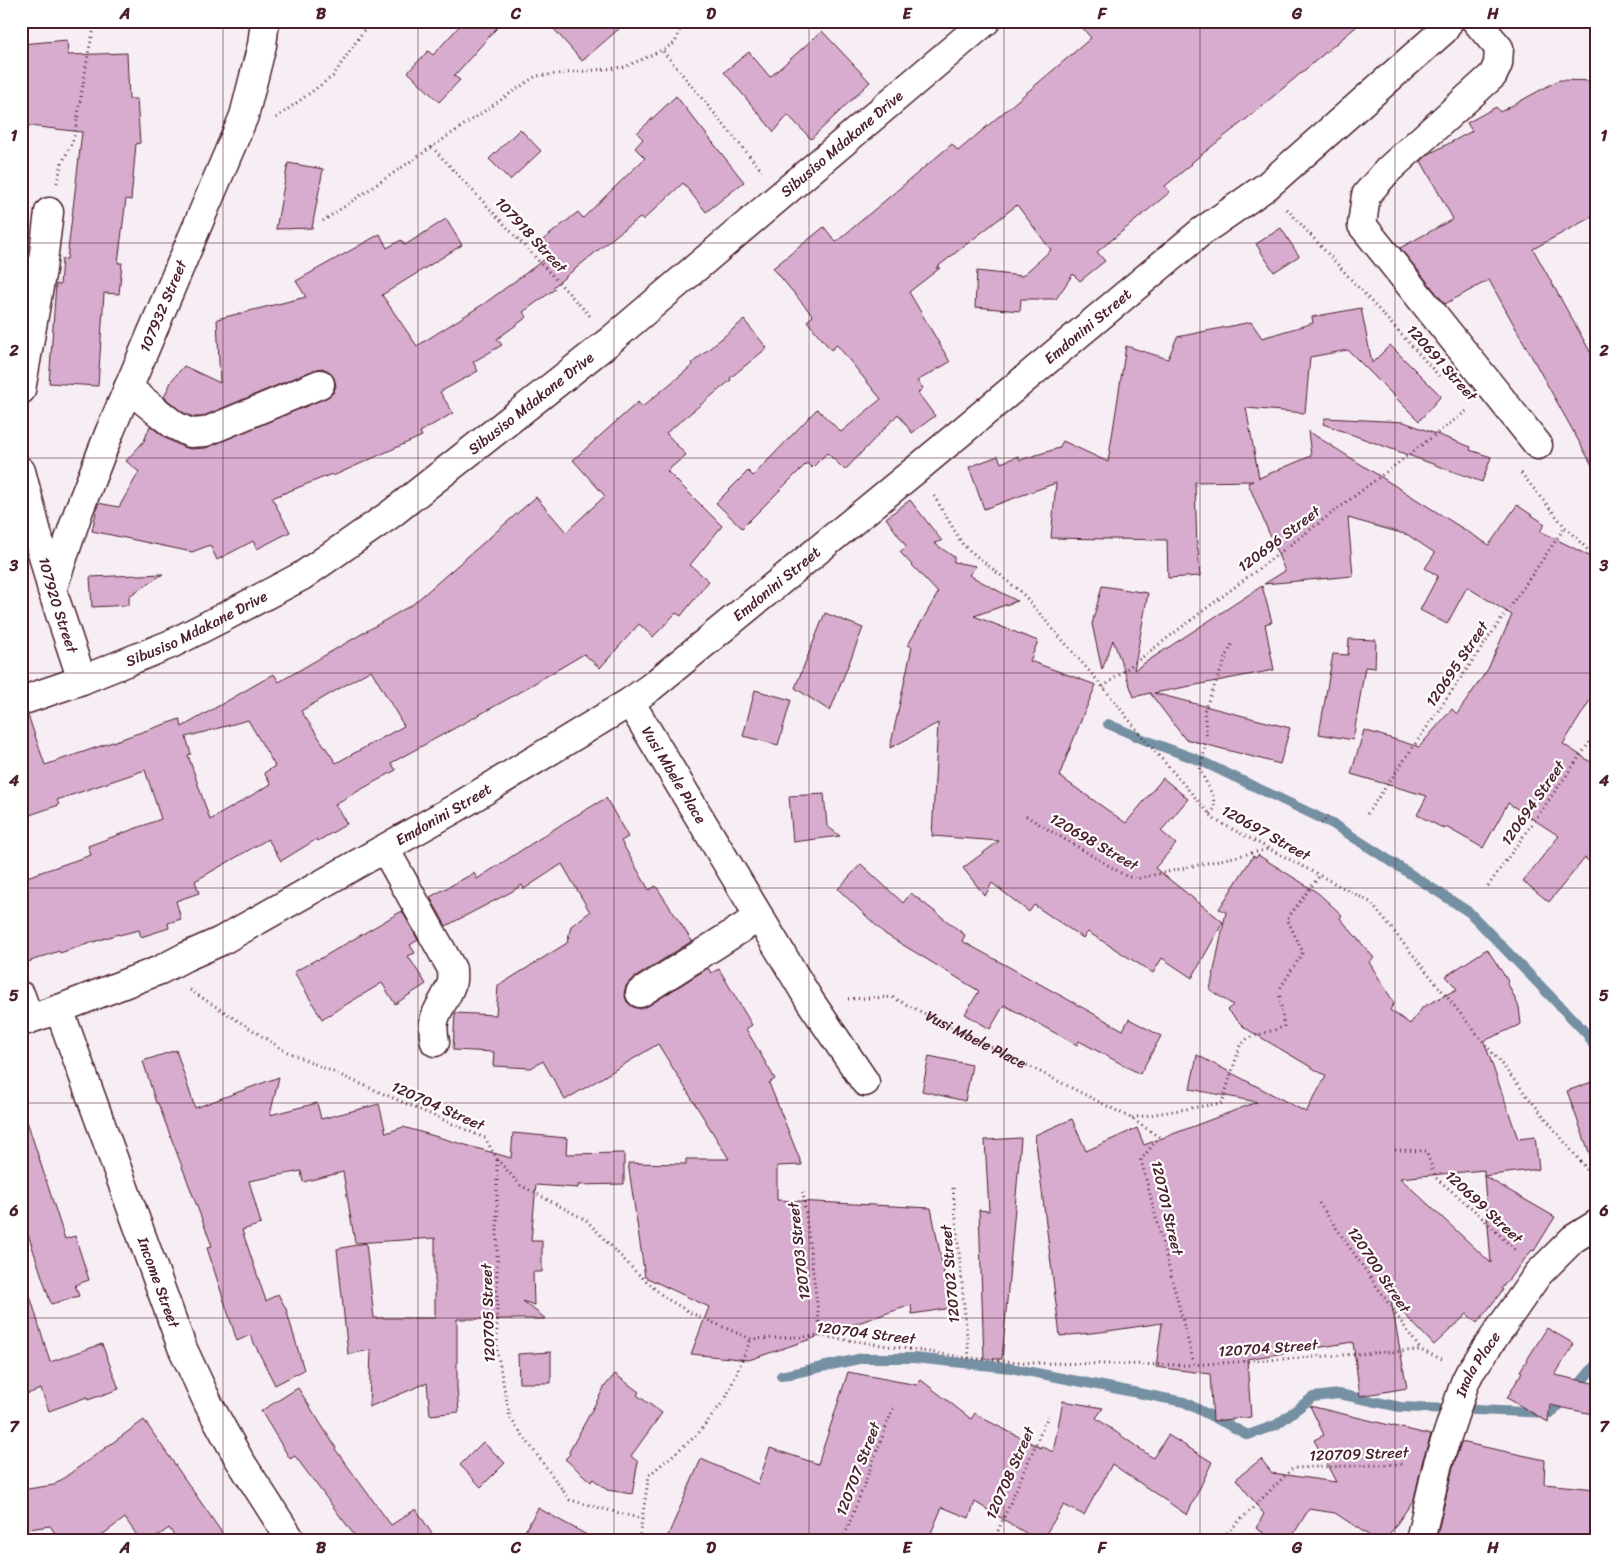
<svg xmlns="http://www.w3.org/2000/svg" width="1618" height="1561" font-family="Sriracha,sans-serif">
	<rect width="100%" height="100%" fill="#f7eef5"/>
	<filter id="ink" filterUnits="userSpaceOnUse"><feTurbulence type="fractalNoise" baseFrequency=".02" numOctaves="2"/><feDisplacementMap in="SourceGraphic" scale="10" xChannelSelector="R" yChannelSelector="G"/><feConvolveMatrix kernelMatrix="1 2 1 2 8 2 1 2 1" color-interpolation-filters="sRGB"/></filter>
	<g filter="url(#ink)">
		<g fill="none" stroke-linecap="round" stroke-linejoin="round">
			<!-- stream -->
			<g stroke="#7490a2" stroke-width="10">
				<path d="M 1108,724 L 1145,740 L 1201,761 L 1333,824 L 1469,912 L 1587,1034 L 1597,1051"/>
				<path d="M 781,1376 L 863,1358 L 914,1358 L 1011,1368 L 1184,1402 L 1248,1435 L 1276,1425 L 1313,1397 L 1339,1394 L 1400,1407 L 1551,1413 L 1571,1394 L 1597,1363"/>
			</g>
		</g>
		<!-- building -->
		<g fill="#d8accf" stroke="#4a1f2b" fill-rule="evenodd">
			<path d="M 464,21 L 503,21 L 454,76 L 460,80 L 439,102 L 408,72 L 428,51 L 433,55 Z"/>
			<path d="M 547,21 L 628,21 L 582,61 Z"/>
			<path d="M 1077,21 L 1363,21 L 1250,116 L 1191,163 L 1192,164 L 1165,186 L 1170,192 L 1097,252 L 1105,261 L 1080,281 L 1073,274 L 1056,299 L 1021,299 L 1020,311 L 975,307 L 977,271 L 1022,276 L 1051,250 L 1017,205 L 936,268 L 940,268 L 909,292 L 950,362 L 917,381 L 923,388 L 918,393 L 935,416 L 912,433 L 898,414 L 845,470 L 827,453 L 812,468 L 807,463 L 742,528 L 716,503 L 748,471 L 753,476 L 817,409 L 841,432 L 881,399 L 837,345 L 831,350 L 807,321 L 813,316 L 773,268 L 824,227 L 836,242 L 952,144 L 958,151 L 1091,38 Z"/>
			<path d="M 822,31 L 870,82 L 811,139 L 788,115 L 774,132 L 724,72 L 749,52 L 770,77 Z"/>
			<path d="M 67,40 L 68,55 L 127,53 L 129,99 L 137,99 L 140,143 L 136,144 L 131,200 L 126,199 L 118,263 L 122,263 L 119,294 L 104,293 L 98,386 L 49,383 L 56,284 L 60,285 L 62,259 L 67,259 L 82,132 L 21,125 L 21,44 Z"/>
			<path d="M 1559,80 L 1597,81 L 1597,214 L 1533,249 L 1597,364 L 1597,474 L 1489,280 L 1445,304 L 1400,248 L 1453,219 L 1421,161 L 1429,154 L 1472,131 L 1467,123 L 1496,107 L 1500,112 Z"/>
			<path d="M 676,96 L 744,182 L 706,212 L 683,183 L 643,220 L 640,218 L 624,229 L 553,287 L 555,289 L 523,312 L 527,317 L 497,339 L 502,345 L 473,362 L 478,371 L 440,392 L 453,413 L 420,432 L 422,436 L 333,476 L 332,474 L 272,498 L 290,532 L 257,549 L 253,541 L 217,560 L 210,545 L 192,552 L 92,531 L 98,503 L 119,507 L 139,472 L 126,461 L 144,441 L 150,426 L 167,439 L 183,447 L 191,449 L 206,448 L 326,398 L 333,393 L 336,386 L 334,378 L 329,371 L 322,368 L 314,370 L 201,417 L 193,417 L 182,412 L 164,397 L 172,380 L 184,366 L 220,383 L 217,319 L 306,297 L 296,281 L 380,234 L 387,248 L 401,240 L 405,245 L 446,219 L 462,245 L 382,295 L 417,346 L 485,303 L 549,256 L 539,243 L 578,212 L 583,218 L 645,158 L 635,148 L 643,139 L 637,133 Z"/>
			<path d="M 520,129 L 541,151 L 510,180 L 489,159 Z"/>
			<path d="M 288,163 L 323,169 L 312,228 L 276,229 Z"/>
			<path d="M 1281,228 L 1299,256 L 1274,272 L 1256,244 Z"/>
			<path d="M 1361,308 L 1372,363 L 1390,345 L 1441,396 L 1419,421 L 1348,350 L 1310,357 L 1305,413 L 1246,408 L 1259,478 L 1311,456 L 1308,431 L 1489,545 L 1517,505 L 1545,524 L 1540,531 L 1597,560 L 1597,689 L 1563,744 L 1597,766 L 1597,868 L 1585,858 L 1549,902 L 1523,881 L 1559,836 L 1508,803 L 1483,848 L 1446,827 L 1445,829 L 1417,815 L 1427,796 L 1351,774 L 1364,730 L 1419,747 L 1452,709 L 1457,714 L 1488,669 L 1512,615 L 1467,587 L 1447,624 L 1420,610 L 1438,576 L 1425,568 L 1435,553 L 1408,535 L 1348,518 L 1353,576 L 1264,584 L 1285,571 L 1248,483 L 1253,481 L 1195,482 L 1197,548 L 1198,548 L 1200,576 L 1168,578 L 1167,540 L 1051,538 L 1056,483 L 984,509 L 969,467 L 998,456 L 1001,463 L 1018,456 L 1020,460 L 1059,448 L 1063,441 L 1108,462 L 1126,346 L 1168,359 L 1177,337 L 1251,322 L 1262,338 L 1313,323 L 1312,317 Z"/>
			<path d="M 744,320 L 767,348 L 730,378 L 731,380 L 666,433 L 686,455 L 667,471 L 722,526 L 690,565 L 709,581 L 681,616 L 676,613 L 653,637 L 639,624 L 600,668 L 584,654 L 506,700 L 391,763 L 396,770 L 335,804 L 347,824 L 318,841 L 317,839 L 281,861 L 268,839 L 195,881 L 199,893 L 176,901 L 181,919 L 168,923 L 169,928 L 141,937 L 139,930 L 119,935 L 118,934 L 60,953 L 59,951 L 28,962 L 27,958 L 21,960 L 21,879 L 91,855 L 88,846 L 161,819 L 145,770 L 57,800 L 59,805 L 21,818 L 21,716 L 28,715 L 45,765 L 180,719 L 182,727 L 274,674 L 279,682 L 413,604 L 536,497 L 566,532 L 605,496 L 573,460 L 638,402 L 642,407 L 693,365 L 692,363 ZM 371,670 L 404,726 L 336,763 L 301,711 ZM 248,720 L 275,766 L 264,773 L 271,784 L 210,820 L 188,755 L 191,754 L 186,737 Z"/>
			<path d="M 1325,418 L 1404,422 L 1471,447 L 1470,450 L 1491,457 L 1482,482 L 1323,424 Z"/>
			<path d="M 910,500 L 942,541 L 934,543 L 954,557 L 954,562 L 976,566 L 969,575 L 1017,601 L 974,616 L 1038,641 L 1030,661 L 1096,685 L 1084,713 L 1083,712 L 1084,713 L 1059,776 L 1126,823 L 1163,778 L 1188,799 L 1161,831 L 1176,844 L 1155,868 L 1223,922 L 1192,978 L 1162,958 L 1153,973 L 1088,932 L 1083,938 L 1034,905 L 1029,912 L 992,883 L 985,896 L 963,868 L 999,841 L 932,836 L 938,723 L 890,748 L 912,647 L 908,645 L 938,593 L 900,552 L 906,546 L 886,518 Z"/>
			<path d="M 163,574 L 129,596 L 129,605 L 92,607 L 90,577 Z"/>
			<path d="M 1102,586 L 1148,593 L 1134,670 L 1262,586 L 1272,622 L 1265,624 L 1274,670 L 1154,693 L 1290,728 L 1280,764 L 1185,739 L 1150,693 L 1134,697 L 1113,640 L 1102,670 L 1092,624 Z"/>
			<path d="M 825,613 L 863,628 L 830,711 L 795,688 Z"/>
			<path d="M 1349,639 L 1376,640 L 1375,668 L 1365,667 L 1353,740 L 1319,734 L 1333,654 L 1348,655 Z"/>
			<path d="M 755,690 L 791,700 L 778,745 L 743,736 Z"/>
			<path d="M 824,794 L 827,826 L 840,836 L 793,842 L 789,796 Z"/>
			<path d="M 606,798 L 628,837 L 621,841 L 649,890 L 656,886 L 692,941 L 631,980 L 626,986 L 624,993 L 627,1002 L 633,1007 L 641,1009 L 648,1006 L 708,968 L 711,973 L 719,969 L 752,1025 L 746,1029 L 775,1079 L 769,1083 L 802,1165 L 777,1166 L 777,1200 L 931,1208 L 951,1308 L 912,1314 L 911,1305 L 749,1360 L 691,1354 L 709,1307 L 645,1277 L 628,1163 L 686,1164 L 686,1159 L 729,1159 L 658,1044 L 565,1100 L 543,1061 L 531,1068 L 493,1066 L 494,1052 L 453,1050 L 455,1013 L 496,1015 L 498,986 L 567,943 L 571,926 L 590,912 L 562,864 L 524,889 L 522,885 L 511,892 L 446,926 L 430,897 L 474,873 L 477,879 L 565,822 Z"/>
			<path d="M 1258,855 L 1318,893 L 1342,915 L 1340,918 L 1374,958 L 1369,962 L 1394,1003 L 1390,1010 L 1410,1024 L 1423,1007 L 1457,989 L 1446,976 L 1487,949 L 1508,981 L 1507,982 L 1519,1007 L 1521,1024 L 1484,1041 L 1518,1139 L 1535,1137 L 1539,1169 L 1484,1176 L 1484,1170 L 1400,1178 L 1491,1263 L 1484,1176 L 1555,1217 L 1534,1251 L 1532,1250 L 1501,1289 L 1503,1290 L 1477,1323 L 1467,1314 L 1434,1345 L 1391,1300 L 1407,1388 L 1360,1396 L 1353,1342 L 1247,1359 L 1251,1417 L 1213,1421 L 1210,1374 L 1156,1367 L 1162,1323 L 1101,1332 L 1060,1336 L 1035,1135 L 1072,1119 L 1086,1151 L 1137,1128 L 1144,1145 L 1257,1102 L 1190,1089 L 1197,1055 L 1306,1112 L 1326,1076 L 1245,1028 L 1227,1010 L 1233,1005 L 1210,990 L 1226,912 L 1219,909 L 1253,856 L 1256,858 Z"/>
			<path d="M 861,864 L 903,903 L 911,893 L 965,935 L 962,941 L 1123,1030 L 1129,1019 L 1161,1036 L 1140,1074 L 1079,1041 L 1077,1045 L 1004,1005 L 990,1029 L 965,1014 L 979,991 L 885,934 L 838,889 Z"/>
			<path d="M 402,911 L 418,940 L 410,945 L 415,953 L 408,956 L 426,984 L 395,1004 L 382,983 L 322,1019 L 294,972 L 317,959 L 318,960 Z"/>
			<path d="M 176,1050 L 195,1108 L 279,1077 L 270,1115 L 317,1103 L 321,1119 L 379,1104 L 386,1133 L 403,1127 L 511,1158 L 513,1133 L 567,1138 L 566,1154 L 624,1153 L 624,1184 L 578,1185 L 578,1188 L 536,1185 L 531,1241 L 542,1241 L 542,1272 L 533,1272 L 534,1305 L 523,1301 L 546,1319 L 457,1319 L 457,1388 L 459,1412 L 430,1415 L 427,1383 L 369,1407 L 371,1350 L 348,1354 L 337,1249 L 366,1243 L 374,1318 L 435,1318 L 435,1238 L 355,1243 L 343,1172 L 303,1182 L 301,1171 L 249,1181 L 261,1224 L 242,1230 L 266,1301 L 278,1294 L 286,1309 L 304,1370 L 275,1385 L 250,1335 L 237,1341 L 207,1248 L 212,1246 L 158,1103 L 156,1103 L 143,1061 Z"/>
			<path d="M 929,1056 L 972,1065 L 965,1101 L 922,1091 Z"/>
			<path d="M 1597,1080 L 1597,1162 L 1593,1163 L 1567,1091 Z"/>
			<path d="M 27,1121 L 65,1239 L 75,1236 L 89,1280 L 75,1285 L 79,1296 L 51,1304 L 21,1213 L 21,1122 Z"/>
			<path d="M 1021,1138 L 1002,1359 L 984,1359 L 979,1210 L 989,1211 L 985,1140 Z"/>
			<path d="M 28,1289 L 50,1362 L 102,1344 L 119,1389 L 88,1400 L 87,1397 L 49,1411 L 41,1389 L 21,1396 L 21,1290 Z"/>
			<path d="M 1547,1328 L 1574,1344 L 1555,1375 L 1597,1384 L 1597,1415 L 1550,1405 L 1548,1422 L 1507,1398 L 1522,1372 L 1520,1371 Z"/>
			<path d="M 551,1352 L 551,1383 L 519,1383 L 518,1354 Z"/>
			<path d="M 848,1372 L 917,1385 L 921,1380 L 971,1419 L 975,1413 L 986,1420 L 1041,1448 L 1041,1446 L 1053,1452 L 1063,1401 L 1103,1408 L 1096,1418 L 1153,1458 L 1168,1435 L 1212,1462 L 1187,1515 L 1112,1464 L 1098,1491 L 1097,1491 L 1084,1515 L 1064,1505 L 1042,1540 L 1037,1540 L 975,1502 L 969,1518 L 942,1507 L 928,1540 L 666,1540 L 701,1459 L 758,1484 L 770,1448 L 818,1464 Z"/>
			<path d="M 615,1374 L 639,1392 L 637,1395 L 662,1413 L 631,1456 L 638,1462 L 632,1494 L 607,1490 L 593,1479 L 591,1482 L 565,1459 L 570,1454 L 569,1452 L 605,1386 Z"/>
			<path d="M 298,1388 L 336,1448 L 335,1449 L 391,1525 L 416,1509 L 436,1540 L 358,1540 L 295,1456 L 290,1459 L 261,1411 Z"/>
			<path d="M 1310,1406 L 1431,1435 L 1423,1459 L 1414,1499 L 1386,1540 L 1376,1540 L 1335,1513 L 1309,1509 L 1290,1540 L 1274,1540 L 1256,1528 L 1264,1514 L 1236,1479 L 1261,1459 L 1272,1473 L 1336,1482 L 1314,1440 L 1324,1435 Z"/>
			<path d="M 144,1420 L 227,1540 L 177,1540 L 169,1528 L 152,1540 L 140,1540 L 125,1518 L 95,1540 L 60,1540 L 50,1526 L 21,1530 L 21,1490 L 54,1485 Z"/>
			<path d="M 483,1442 L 505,1463 L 481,1487 L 460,1465 Z"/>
			<path d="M 1461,1442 L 1545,1460 L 1544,1484 L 1596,1489 L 1591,1540 L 1436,1540 L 1453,1467 Z"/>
			<path d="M 538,1508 L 596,1540 L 520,1540 Z"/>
		</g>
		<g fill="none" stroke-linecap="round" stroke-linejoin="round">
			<!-- minor casing -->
			<g stroke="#4a1f2b" stroke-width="31">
				<g id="minor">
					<path d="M 1476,21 L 1499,48 L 1498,64 L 1493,75 L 1388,170 L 1366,195 L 1362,225 L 1538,445"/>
					<path d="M 128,388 L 174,425 L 190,433 L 205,432 L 320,384"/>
					<path d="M 21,390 L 42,269 L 49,212"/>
					<path id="s2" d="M 21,471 L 52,590 L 82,680"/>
					<path id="s3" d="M 52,590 L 79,510 L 110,431 L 244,116 L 262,45 L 265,21"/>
					<path id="s4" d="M 21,701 L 82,680 L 171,644 L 226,616 L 302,576 L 391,514 L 611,340 L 986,21"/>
					<path id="s5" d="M 630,702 L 810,1001 L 865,1082"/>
					<path d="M 385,849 L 452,969 C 452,974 453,981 451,985 C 442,1009 429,1013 435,1042"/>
					<path d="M 640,993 L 759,917"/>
					<path d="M 21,996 L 29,1019"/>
					<path id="s6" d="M 59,1009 L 182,1347 L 209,1405 L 239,1459 L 291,1540"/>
					<path id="s7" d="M 21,1022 L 59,1009 L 160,970 L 185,957 L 221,941 L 456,808 L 630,702 L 651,687 L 918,468 L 1201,232 L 1267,186 L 1444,30 L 1449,21"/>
					<path id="s8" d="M 1420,1540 L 1438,1463 L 1465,1382 L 1470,1372 L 1538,1274 L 1573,1239 L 1597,1224"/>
				</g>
			</g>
			<!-- path -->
			<g stroke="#4a1f2b" stroke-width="3" stroke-dasharray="1 4" stroke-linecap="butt">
				<path d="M 683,21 L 675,43 L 662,50 L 762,171"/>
				<path d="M 276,118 L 333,76 L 370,21"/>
				<path d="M 432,147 L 590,316"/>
				<path d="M 21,183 L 28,190"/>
				<path d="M 57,183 L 62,163 L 74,138 L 89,49 L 96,21"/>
				<path d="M 1287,209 L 1439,376"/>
				<path d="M 323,221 L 536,76 L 625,67 L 662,50"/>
				<path d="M 1521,473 L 1565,527 L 1597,559"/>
				<path d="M 934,496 L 963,545 L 1021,592 L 1103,687 L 1145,740 L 1215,820 L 1370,902 L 1597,1182"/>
				<path d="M 1103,687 L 1469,409"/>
				<path d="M 1210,814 L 1215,808 L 1213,796 L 1200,770 L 1207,740 L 1204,711 L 1233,641"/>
				<path d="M 1367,814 L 1565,527"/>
				<path d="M 1026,816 L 1126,876 L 1136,879 L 1269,849"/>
				<path d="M 1321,824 L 1331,813"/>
				<path d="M 1488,886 L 1597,732"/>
				<path d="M 190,990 L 285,1051 L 485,1138 L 497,1159 L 520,1185 L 586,1220 L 635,1271 L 664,1297 L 691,1313 L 751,1339 L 821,1336 L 969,1358 L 1033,1363 L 1190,1365 L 1420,1350 L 1442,1359"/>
				<path id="s1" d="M 848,999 L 892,997 L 1131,1118"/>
				<path d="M 1395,1150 L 1426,1151 L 1436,1178 L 1472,1208 L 1517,1252"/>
				<path d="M 497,1160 L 497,1351 L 510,1418 L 570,1500 L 642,1519 L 639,1540"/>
				<path d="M 953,1188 L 969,1358"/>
				<path d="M 803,1192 L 821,1336"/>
				<path d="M 1319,1203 L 1420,1349"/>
				<path d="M 1194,1364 L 1141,1160 L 1159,1137 L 1131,1118 L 1222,1103 L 1240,1046 L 1248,1038 L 1284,1027 L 1279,990 L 1303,952 L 1287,919 L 1320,875"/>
				<path d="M 642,1519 L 649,1475 L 697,1435 L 726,1398 L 751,1339"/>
				<path d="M 25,1540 L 29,1532"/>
				<path d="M 843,1540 L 894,1406"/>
				<path d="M 994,1540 L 1048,1416"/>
				<path d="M 1220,1540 L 1293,1468 L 1405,1464"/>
			</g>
			<!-- minor -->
			<use href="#minor" stroke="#fff" stroke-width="28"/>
		</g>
	</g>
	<!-- grid -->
	<path fill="none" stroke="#4a1f2b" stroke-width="1" stroke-opacity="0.55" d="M 223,21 L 223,1540M 418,21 L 418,1540M 614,21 L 614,1540M 809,21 L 809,1540M 1004,21 L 1004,1540M 1200,21 L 1200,1540M 1395,21 L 1395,1540M 21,243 L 1597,243M 21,458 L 1597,458M 21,673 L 1597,673M 21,888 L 1597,888M 21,1103 L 1597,1103M 21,1318 L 1597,1318"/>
	<g text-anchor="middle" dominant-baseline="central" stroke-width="4.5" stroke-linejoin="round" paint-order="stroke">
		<!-- street labels -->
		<g font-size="15" fill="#4a1f2b" stroke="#fff">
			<text stroke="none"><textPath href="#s4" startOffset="1000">Sibusiso Mdakane Drive</textPath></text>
			<text transform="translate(531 235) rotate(47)">107918 Street</text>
			<text stroke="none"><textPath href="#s3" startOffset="305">107932 Street</textPath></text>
			<text stroke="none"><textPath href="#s7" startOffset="1282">Emdonini Street</textPath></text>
			<text transform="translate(1442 363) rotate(48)">120691 Street</text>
			<text stroke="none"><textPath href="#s4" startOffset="595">Sibusiso Mdakane Drive</textPath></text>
			<text transform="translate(1279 539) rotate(-37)">120696 Street</text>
			<text stroke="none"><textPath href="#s7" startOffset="878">Emdonini Street</textPath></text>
			<text stroke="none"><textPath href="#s2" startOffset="139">107920 Street</textPath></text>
			<text stroke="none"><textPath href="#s4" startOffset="190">Sibusiso Mdakane Drive</textPath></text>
			<text transform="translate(1457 664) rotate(-56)">120695 Street</text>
			<text stroke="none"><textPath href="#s5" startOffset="85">Vusi Mbele Place</textPath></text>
			<text transform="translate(1533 803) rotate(-55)">120694 Street</text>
			<text stroke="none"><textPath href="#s7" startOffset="472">Emdonini Street</textPath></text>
			<text transform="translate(1266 833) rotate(29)">120697 Street</text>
			<text transform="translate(1094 842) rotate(30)">120698 Street</text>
			<text stroke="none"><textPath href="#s1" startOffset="138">Vusi Mbele Place</textPath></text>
			<text transform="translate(438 1106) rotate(24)">120704 Street</text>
			<text transform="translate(1484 1207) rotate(43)">120699 Street</text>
			<text transform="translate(1167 1208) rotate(77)">120701 Street</text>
			<text transform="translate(799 1251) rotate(-97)">120703 Street</text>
			<text transform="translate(1379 1270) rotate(56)">120700 Street</text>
			<text transform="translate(950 1274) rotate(-95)">120702 Street</text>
			<text stroke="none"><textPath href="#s6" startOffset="291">Income Street</textPath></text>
			<text transform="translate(488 1313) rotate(-92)">120705 Street</text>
			<text transform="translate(866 1333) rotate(7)">120704 Street</text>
			<text transform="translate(1268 1348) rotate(-4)">120704 Street</text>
			<text stroke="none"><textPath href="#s8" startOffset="186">Inala Place</textPath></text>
			<text transform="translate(1359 1454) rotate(-2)">120709 Street</text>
			<text transform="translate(858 1469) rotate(-69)">120707 Street</text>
			<text transform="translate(1010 1473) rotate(-66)">120708 Street</text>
		</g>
	</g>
	<!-- margin -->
	<rect width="1618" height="1561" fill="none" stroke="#fff" stroke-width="55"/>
	<rect x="28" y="28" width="1562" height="1506" fill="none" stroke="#4a1f2b" stroke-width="2"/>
	<g font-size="16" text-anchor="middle" font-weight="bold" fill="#4a1f2b">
		<text x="125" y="19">A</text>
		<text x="321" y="19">B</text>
		<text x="516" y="19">C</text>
		<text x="711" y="19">D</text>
		<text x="907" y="19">E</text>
		<text x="1102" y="19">F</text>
		<text x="1297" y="19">G</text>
		<text x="1493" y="19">H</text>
		<text x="14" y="141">1</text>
		<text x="1604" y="141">1</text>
		<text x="14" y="356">2</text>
		<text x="1604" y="356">2</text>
		<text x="14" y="571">3</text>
		<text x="1604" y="571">3</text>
		<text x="14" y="786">4</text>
		<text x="1604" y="786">4</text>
		<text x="14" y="1001">5</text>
		<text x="1604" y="1001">5</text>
		<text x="14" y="1216">6</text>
		<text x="1604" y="1216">6</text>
		<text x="14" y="1432">7</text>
		<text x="1604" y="1432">7</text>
		<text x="125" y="1553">A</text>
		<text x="321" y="1553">B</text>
		<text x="516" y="1553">C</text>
		<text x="711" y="1553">D</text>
		<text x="907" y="1553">E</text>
		<text x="1102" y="1553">F</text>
		<text x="1297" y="1553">G</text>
		<text x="1493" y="1553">H</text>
	</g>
</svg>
